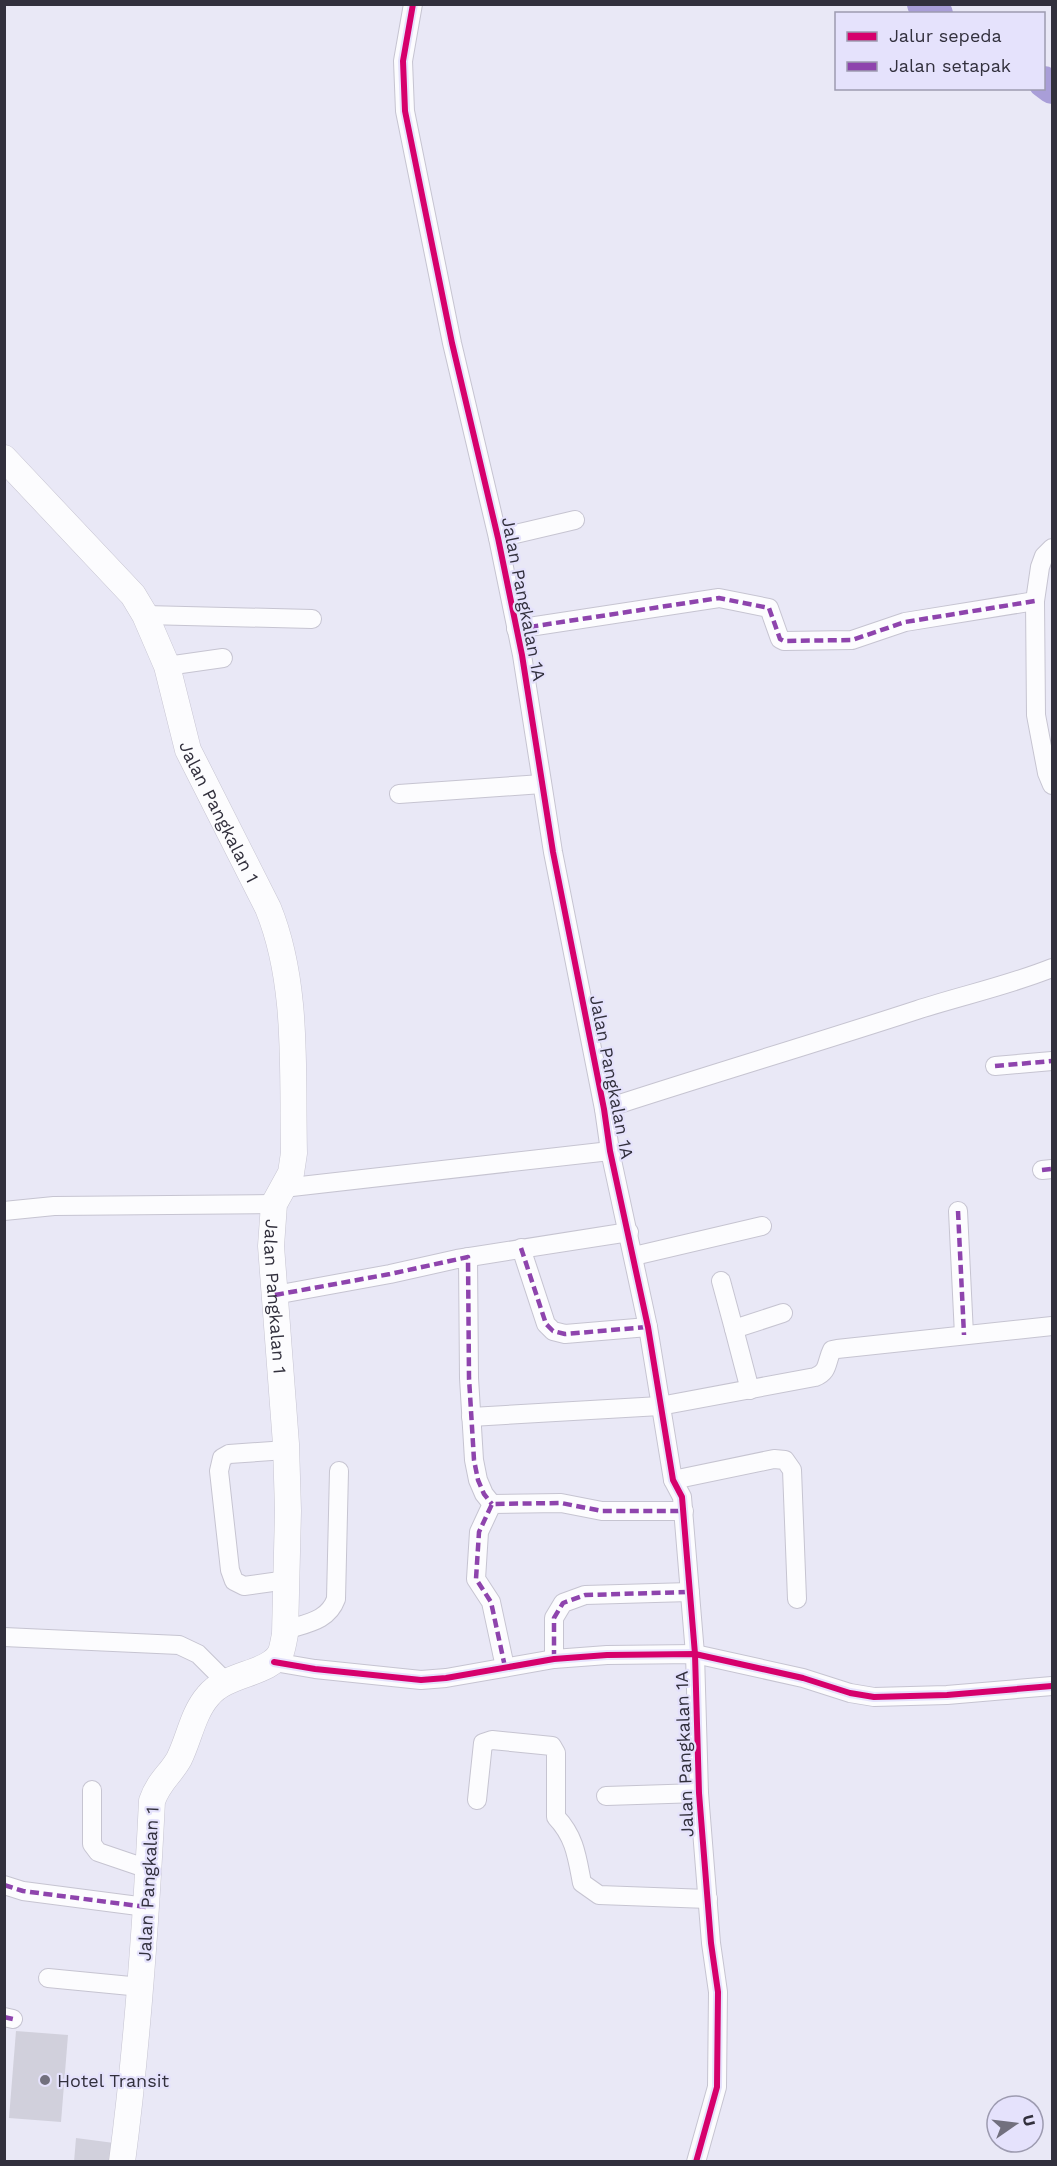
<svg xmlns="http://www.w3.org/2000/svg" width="1057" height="2166" font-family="'Work Sans',sans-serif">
	<rect width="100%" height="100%" fill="#e9e8f6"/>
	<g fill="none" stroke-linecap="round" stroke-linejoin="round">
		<!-- river -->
		<g stroke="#a99ed8" stroke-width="32">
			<path d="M 923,4 L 937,14"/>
			<path d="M 1044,82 L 1052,88"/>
		</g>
	</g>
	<!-- building -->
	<g fill="#d1d0dc">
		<path d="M 16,2031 L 68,2035 L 61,2122 L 9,2118 Z"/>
		<path d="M 76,2138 L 114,2143 L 112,2162 L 74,2162 Z"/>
	</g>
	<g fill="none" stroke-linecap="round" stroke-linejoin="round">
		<!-- street casing -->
		<g stroke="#c6c4d1" stroke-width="20">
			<g id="street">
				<path d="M 413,4 L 403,61 L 405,111 L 452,343 L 498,538 L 522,655 L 553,852 L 604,1109 L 610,1151 L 648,1327 L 673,1480 L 682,1497 L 695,1654 L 699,1793 L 711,1943 L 718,1992 L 717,2087 L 696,2162"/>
				<path d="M 498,538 L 575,520"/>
				<path d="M 1052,548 L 1044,556 L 1040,567 L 1035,601 L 1036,715 L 1047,773 L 1052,785"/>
				<path d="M 145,615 L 312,619"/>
				<path d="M 516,629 L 719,598 L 769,608 L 780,639 L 784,641 L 852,640 L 905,622 L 1035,601"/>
				<path d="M 167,666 L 223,658"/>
				<path d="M 399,794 L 542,784"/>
				<path d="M 995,1066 L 1052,1061"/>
				<path d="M 604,1109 C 708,1075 813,1044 917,1010 C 963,995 1007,986 1052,968"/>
				<path d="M 1042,1170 L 1052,1169"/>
				<path d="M 283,1188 L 610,1151"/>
				<path d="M 4,1211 L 54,1206 L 274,1204"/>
				<path d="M 958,1211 L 964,1335"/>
				<path d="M 521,1248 L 546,1324 L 553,1331 L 565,1334 L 648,1327"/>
				<path d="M 634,1256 L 762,1226"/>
				<path d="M 468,1257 L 469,1378 L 474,1460 L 478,1480 L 484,1494 L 492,1504"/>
				<path d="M 721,1281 L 734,1329"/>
				<path d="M 275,1295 L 390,1274 L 457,1259 L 629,1232"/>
				<path d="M 750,1390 L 734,1329 L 783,1313"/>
				<path d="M 471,1417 L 660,1406 L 815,1377 C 829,1372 826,1362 832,1350 L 837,1349 L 1052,1326"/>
				<path d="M 286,1450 L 229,1454 L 222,1458 L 219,1471 L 230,1570 L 234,1581 L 244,1586 L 287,1580"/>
				<path d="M 673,1480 L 774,1459 L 785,1460 L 792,1470 L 797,1599"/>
				<path d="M 286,1630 C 307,1623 328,1621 336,1599 L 339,1471"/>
				<path d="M 4,1637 L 179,1645 L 198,1654 L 225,1681"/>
				<path d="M 554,1659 L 554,1618 L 563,1603 L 585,1595 L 690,1592"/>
				<path d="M 274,1662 L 315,1669 L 421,1680 L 446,1678 L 554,1659 L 607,1655 L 695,1654 L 803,1678 L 850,1693 L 874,1697 L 947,1695 L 1052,1686"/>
				<path d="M 505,1667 L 491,1602 L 476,1579 L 479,1532 L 492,1504 L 561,1503 L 602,1511 L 684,1511"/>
				<path d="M 92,1790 L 92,1844 L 98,1852 L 148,1869"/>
				<path d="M 606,1796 L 699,1793"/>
				<path d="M 477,1800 L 483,1743 L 492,1740 L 552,1746 L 556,1753 L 556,1817 C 575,1837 577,1857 582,1883 L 599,1895 L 708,1899"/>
				<path d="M 4,1885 L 23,1891 L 146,1907"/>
				<path d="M 48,1978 L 141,1987"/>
				<path d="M 4,2017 L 13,2019"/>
			</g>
		</g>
		<!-- secondary casing -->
		<g stroke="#c6c4d1" stroke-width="27">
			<g id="secondary">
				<path id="s1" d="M 4,458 L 133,595 L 145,615 L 167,666 L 188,750 L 268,908 C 299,984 292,1073 294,1153 L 291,1173 L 274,1204 L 271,1246 L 286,1444 L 288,1511 L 285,1634 C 284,1639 283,1646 281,1652 C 270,1675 227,1672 208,1696 C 193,1713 189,1739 179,1759 C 170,1775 159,1781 152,1801 C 146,1922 138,2041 122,2162"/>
			</g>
		</g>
		<!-- street -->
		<use href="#street" stroke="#fcfcfe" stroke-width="18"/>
		<!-- secondary -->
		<use href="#secondary" stroke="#fcfcfe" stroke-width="26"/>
		<!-- quiet -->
		<g stroke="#8e44ad" stroke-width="4.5" stroke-dasharray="9 4.5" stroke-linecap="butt">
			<path d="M 516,629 L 719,598 L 769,608 L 780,639 L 784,641 L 852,640 L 905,622 L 1035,601"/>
			<path d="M 995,1066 L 1052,1061"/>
			<path d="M 1042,1170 L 1052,1169"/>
			<path d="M 958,1211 L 964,1335"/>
			<path d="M 521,1248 L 546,1324 L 553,1331 L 565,1334 L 648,1327"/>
			<path d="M 275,1295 L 390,1274 L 468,1257 L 469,1378 L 474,1460 L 478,1480 L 484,1494 L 492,1504"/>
			<path d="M 554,1659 L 554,1618 L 563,1603 L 585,1595 L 690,1592"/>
			<path d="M 505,1667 L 491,1602 L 476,1579 L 479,1532 L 492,1504 L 561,1503 L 602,1511 L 684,1511"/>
			<path d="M 4,1885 L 23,1891 L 146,1907"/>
			<path d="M 4,2017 L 13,2019"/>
		</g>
		<!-- cycleway casing -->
		<g stroke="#e5e2fc" stroke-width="10">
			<g id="cycleway">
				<path d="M 413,4 L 403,61 L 405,111 L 452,343 L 498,538 L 522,655 L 553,852 L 604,1109 L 610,1151 L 648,1327 L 673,1480 L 682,1497 L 695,1654 L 699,1793 L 711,1943 L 718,1992 L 717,2087 L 696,2162"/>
				<path d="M 274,1662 L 315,1669 L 421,1680 L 446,1678 L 554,1659 L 607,1655 L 695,1654 L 803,1678 L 850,1693 L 874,1697 L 947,1695 L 1052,1686"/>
			</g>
		</g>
		<!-- cycleway -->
		<use href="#cycleway" stroke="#d6006c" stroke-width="6"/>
	</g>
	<!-- markers -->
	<circle fill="#72707e" stroke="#e5e2fc" stroke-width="2" cx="45" cy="2080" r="6"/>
	<g text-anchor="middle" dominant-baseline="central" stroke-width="4.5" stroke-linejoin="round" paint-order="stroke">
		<!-- street labels -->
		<g font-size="18" fill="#32303d" stroke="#e5e2fc">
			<text transform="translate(524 599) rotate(79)">Jalan Pangkalan 1A</text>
			<text stroke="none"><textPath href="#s1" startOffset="423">Jalan Pangkalan 1</textPath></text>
			<text transform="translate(612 1077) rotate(79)">Jalan Pangkalan 1A</text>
			<text stroke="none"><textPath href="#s1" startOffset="927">Jalan Pangkalan 1</textPath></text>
			<text transform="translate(684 1754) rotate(-92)">Jalan Pangkalan 1A</text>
			<text transform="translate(148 1884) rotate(-87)">Jalan Pangkalan 1</text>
		</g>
		<!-- poi labels -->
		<g font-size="18" fill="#32303d" stroke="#e5e2fc" text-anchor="start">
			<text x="57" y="2080">Hotel Transit</text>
		</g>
	</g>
	<!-- border -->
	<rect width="1057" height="2166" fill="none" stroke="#32303d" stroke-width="12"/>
	<!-- legend -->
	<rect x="835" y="12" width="210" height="78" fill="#e5e2fc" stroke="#9d9bb0" stroke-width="1.5"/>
	<rect x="847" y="32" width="30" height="9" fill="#d6006c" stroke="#9d9bb0" stroke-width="1.5"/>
	<text x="889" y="42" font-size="18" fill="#32303d">Jalur sepeda</text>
	<rect x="847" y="62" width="30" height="9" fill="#8e44ad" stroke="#9d9bb0" stroke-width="1.5"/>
	<text x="889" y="72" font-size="18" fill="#32303d">Jalan setapak</text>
	<!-- north arrow -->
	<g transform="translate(1015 2124) rotate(76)"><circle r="28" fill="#e5e2fc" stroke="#9d9bb0" stroke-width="1.5"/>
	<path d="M0-4.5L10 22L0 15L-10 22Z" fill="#72707e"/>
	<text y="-9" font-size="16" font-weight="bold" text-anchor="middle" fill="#32303d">U</text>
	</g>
</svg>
